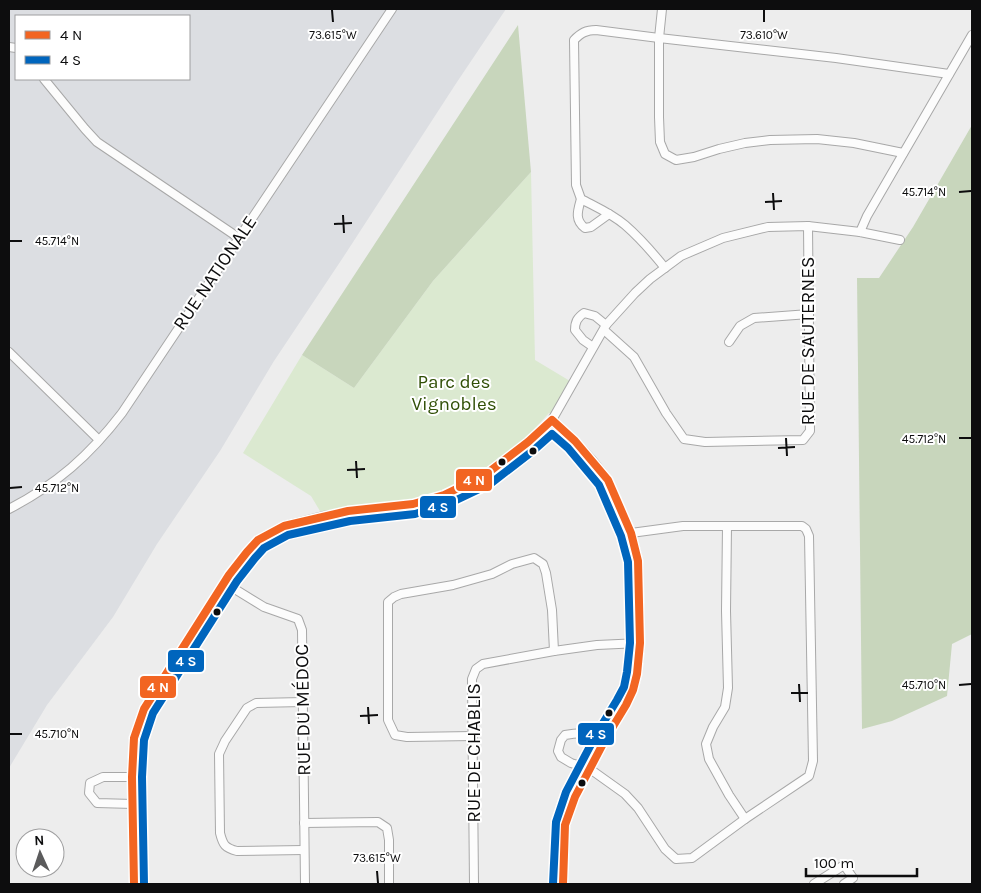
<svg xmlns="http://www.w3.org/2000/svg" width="981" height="893" font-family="Karla,sans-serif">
	<rect width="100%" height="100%" fill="#ededed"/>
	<!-- built -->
	<path fill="#dcdee2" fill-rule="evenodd" d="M 9,9 L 506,9 L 457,82 L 344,256 L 274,361 L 220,451 L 157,544 L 113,617 L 47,705 L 9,768 ZM 16,16 L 189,16 L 189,79 L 16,79 Z"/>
	<!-- green -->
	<path fill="#dbe9d0" d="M 531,172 L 535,360 L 570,381 L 554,415 L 549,413 L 505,461 L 464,481 L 417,500 L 323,516 L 311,496 L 243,453 L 302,355 L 354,388 L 433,281 Z"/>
	<!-- forest -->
	<g fill="#c8d6bc">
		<path d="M 518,25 L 531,172 L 433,281 L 354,388 L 302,355 Z"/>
		<path d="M 972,125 L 972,634 L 952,644 L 947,696 L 892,721 L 862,729 L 857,278 L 879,278 L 913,227 Z"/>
	</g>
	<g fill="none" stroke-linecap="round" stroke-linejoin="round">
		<!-- minor casing -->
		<g stroke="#a8a8a8" stroke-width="10">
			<g id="minor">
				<path d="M 662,9 L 659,38 L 659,117 L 660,142 L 665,154 L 676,160 L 694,157 L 719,149 L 745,143 L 770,140 L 817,139 L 854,143 L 903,153"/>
				<path d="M 9,47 L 16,48"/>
				<path d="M 44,79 L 85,129 L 97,142 L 239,238"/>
				<path d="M 581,199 C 578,210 574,220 585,228 L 591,227 L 609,214"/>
				<path d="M 860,232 L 867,216 L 972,35"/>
				<path d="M 665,268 C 653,253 640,238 625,225 C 612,214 596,207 581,199 L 576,185 L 574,40 C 581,33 586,30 596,30 L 659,38 L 836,58 L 949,74"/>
				<path d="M 604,330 L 634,357 L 666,413 L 684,439 L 705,442 L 803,440 L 810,431 L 808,226"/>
				<path d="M 729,342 L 740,326 L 754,318 L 809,314"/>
				<path d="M 593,347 L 583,340 L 575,330 C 575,322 577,318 584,313 L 595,316 L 606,325"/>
				<path d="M 9,352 L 99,440"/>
				<path d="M 552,420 L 575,441 L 593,461 L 608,480 L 631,533 L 638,561 L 640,643 L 637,674 L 633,690 L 626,705 L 606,738 L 575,797 L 565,825 L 563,884"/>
				<path d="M 9,509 C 57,484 89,456 122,413 L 392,9"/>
				<path d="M 727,526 L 726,611 L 728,688 L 725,707 L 713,727 L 706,744 L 709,759 L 729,795 L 745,819"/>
				<path d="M 225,583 L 264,607 L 298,619 L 302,630 L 305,884"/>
				<path d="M 303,702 L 256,703 L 247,708 L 225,741 L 219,754 L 220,833 C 223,845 225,848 237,851 L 304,850"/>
				<path d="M 473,736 L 407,737 L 395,735 L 388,720 L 388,602 L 394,597 L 401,594 L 453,585 L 492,574 L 512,564 L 534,558 L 543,564 L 546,573 L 552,610 L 554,651"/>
				<path d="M 606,738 C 590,733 581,732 565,735 L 561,740 L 558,751 L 561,757 L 571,763 L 590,769 L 625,794 L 638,808 L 665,849 L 676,859 L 692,858 L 745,819 L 809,776 L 813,761 L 809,536 L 806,529 L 802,526 L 683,526 L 631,533"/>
				<path d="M 132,777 L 103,777 L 90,783 L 89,793 L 97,803 L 133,804"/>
				<path d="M 304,823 L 378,822 L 387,828 L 389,840 L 389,884"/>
				<path d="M 134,884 L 133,804 L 132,777 L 134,738 L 144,709 L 229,575 L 247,552 L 258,540 L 284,526 L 323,516 L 420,503 L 444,495 L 485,475 L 528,442 L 552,420 L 606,325 L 635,293 L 650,279 L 681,256 L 723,238 L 768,227 L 808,226 L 860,232 L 900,240"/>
				<path d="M 474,884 L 472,679 L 476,669 L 483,664 L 554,651 L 597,645 L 640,643"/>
				<path d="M 814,884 L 844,865 L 853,878 L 844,884"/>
			</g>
		</g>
		<!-- minor -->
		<use href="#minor" stroke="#fcfcfc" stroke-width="8"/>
		<!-- bus-1 casing -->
		<g stroke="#fff" stroke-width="11">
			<path id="bus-1" d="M 134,884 L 132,777 L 134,738 L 144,709 L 229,575 L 247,552 L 258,540 L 284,526 L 348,511 L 413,504 L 444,495 L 485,475 L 528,442 L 552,420 L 575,441 L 608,480 L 631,533 L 638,561 L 640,643 L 637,674 L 633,690 L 626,705 L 606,738 L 575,797 L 565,825 L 563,884"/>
		</g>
		<!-- bus-2 casing -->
		<g stroke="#fff" stroke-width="11">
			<path id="bus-2" d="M 144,884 L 142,777 L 144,740 L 153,713 L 237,581 L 255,558 L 264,548 L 288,535 L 350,521 L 415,514 L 448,504 L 490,484 L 534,450 L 552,434 L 568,448 L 599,485 L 621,536 L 628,562 L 630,643 L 627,672 L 624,687 L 617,700 L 597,733 L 566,792 L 556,822 L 553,884"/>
		</g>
		<!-- bus-1 -->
		<use href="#bus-1" stroke="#f26522" stroke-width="8"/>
		<!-- bus-2 -->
		<use href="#bus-2" stroke="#0065bd" stroke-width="8"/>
	</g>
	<!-- ticks -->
	<path fill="none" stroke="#0d0d0e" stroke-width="2" d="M 332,10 L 333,22M 764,10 L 764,22M 959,192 L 971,191M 773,193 L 774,210M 765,202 L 782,201M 343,215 L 344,233M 334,224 L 352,223M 10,241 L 22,241M 786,438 L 787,456M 959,438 L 971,438M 778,448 L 795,447M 356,461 L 357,478M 347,470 L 365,469M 10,488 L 22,487M 799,684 L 800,702M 959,685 L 971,684M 791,693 L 808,693M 368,707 L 369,724M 360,716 L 378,715M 10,734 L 22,734M 377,871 L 378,883"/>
	<!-- markers -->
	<g fill="#0d0d0e" stroke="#fff" stroke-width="2">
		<circle cx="533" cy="451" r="4.5"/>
		<circle cx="502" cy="462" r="4.5"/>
		<circle cx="217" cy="612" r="4.5"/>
		<circle cx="609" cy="713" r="4.5"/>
		<circle cx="582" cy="783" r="4.5"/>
	</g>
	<g text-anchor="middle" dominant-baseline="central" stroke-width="4" stroke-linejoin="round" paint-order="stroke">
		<!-- street labels -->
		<g font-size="19" fill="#0d0d0e" stroke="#fff">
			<text transform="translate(215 273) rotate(-56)">RUE NATIONALE</text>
			<text transform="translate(808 341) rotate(-90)">RUE DE SAUTERNES</text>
			<text transform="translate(303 710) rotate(-91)">RUE DU MÉDOC</text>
			<text transform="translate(474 753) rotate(-90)">RUE DE CHABLIS</text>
		</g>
		<!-- park labels -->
		<g font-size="19" fill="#315007" stroke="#fff">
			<text x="454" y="382">Parc des<tspan x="454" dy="22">Vignobles</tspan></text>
		</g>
	</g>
	<g font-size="12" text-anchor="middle" fill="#0d0d0e" stroke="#fff" stroke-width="4" stroke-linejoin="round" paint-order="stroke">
		<text x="333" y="39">73.615°W</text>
		<text x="764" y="39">73.610°W</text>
		<text x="924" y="196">45.714°N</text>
		<text x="57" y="245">45.714°N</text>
		<text x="924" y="443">45.712°N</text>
		<text x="57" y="492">45.712°N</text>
		<text x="924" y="689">45.710°N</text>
		<text x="57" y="738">45.710°N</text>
		<text x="377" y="862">73.615°W</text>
	</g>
	<g stroke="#fff" stroke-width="2">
		<rect x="455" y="468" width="38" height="24" rx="5" fill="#f26522"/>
		<rect x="419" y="495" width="38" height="24" rx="5" fill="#0065bd"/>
		<rect x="167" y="649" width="38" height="24" rx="5" fill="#0065bd"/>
		<rect x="139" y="675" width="38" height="24" rx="5" fill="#f26522"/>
		<rect x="577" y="722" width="38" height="24" rx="5" fill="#0065bd"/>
	</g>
	<g font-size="14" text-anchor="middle" font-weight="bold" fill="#fff">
		<text x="474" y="485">4 N</text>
		<text x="438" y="512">4 S</text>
		<text x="186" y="666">4 S</text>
		<text x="158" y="692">4 N</text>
		<text x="596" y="739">4 S</text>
	</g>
	<!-- border -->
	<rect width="981" height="893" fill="none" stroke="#0d0d0e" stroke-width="20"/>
	<!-- legend -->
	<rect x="15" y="15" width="175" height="65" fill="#ffffff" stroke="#9e9e9f"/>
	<rect x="25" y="31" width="25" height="8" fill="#f26522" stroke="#9e9e9f"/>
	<text x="60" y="40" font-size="15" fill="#0d0d0e">4 N</text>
	<rect x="25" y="56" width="25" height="8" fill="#0065bd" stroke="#9e9e9f"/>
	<text x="60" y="65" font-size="15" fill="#0d0d0e">4 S</text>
	<!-- north arrow -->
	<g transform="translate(40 853) rotate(357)"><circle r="24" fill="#ffffff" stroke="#9e9e9f"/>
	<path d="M0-4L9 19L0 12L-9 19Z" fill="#5b5b5c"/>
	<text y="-8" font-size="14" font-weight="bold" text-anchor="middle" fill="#0d0d0e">N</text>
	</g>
	<!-- scale -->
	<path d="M806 868v8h111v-8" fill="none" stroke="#0d0d0e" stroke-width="2.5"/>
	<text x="814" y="868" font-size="15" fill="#0d0d0e" stroke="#ffffff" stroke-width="4" paint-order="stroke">100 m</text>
</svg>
